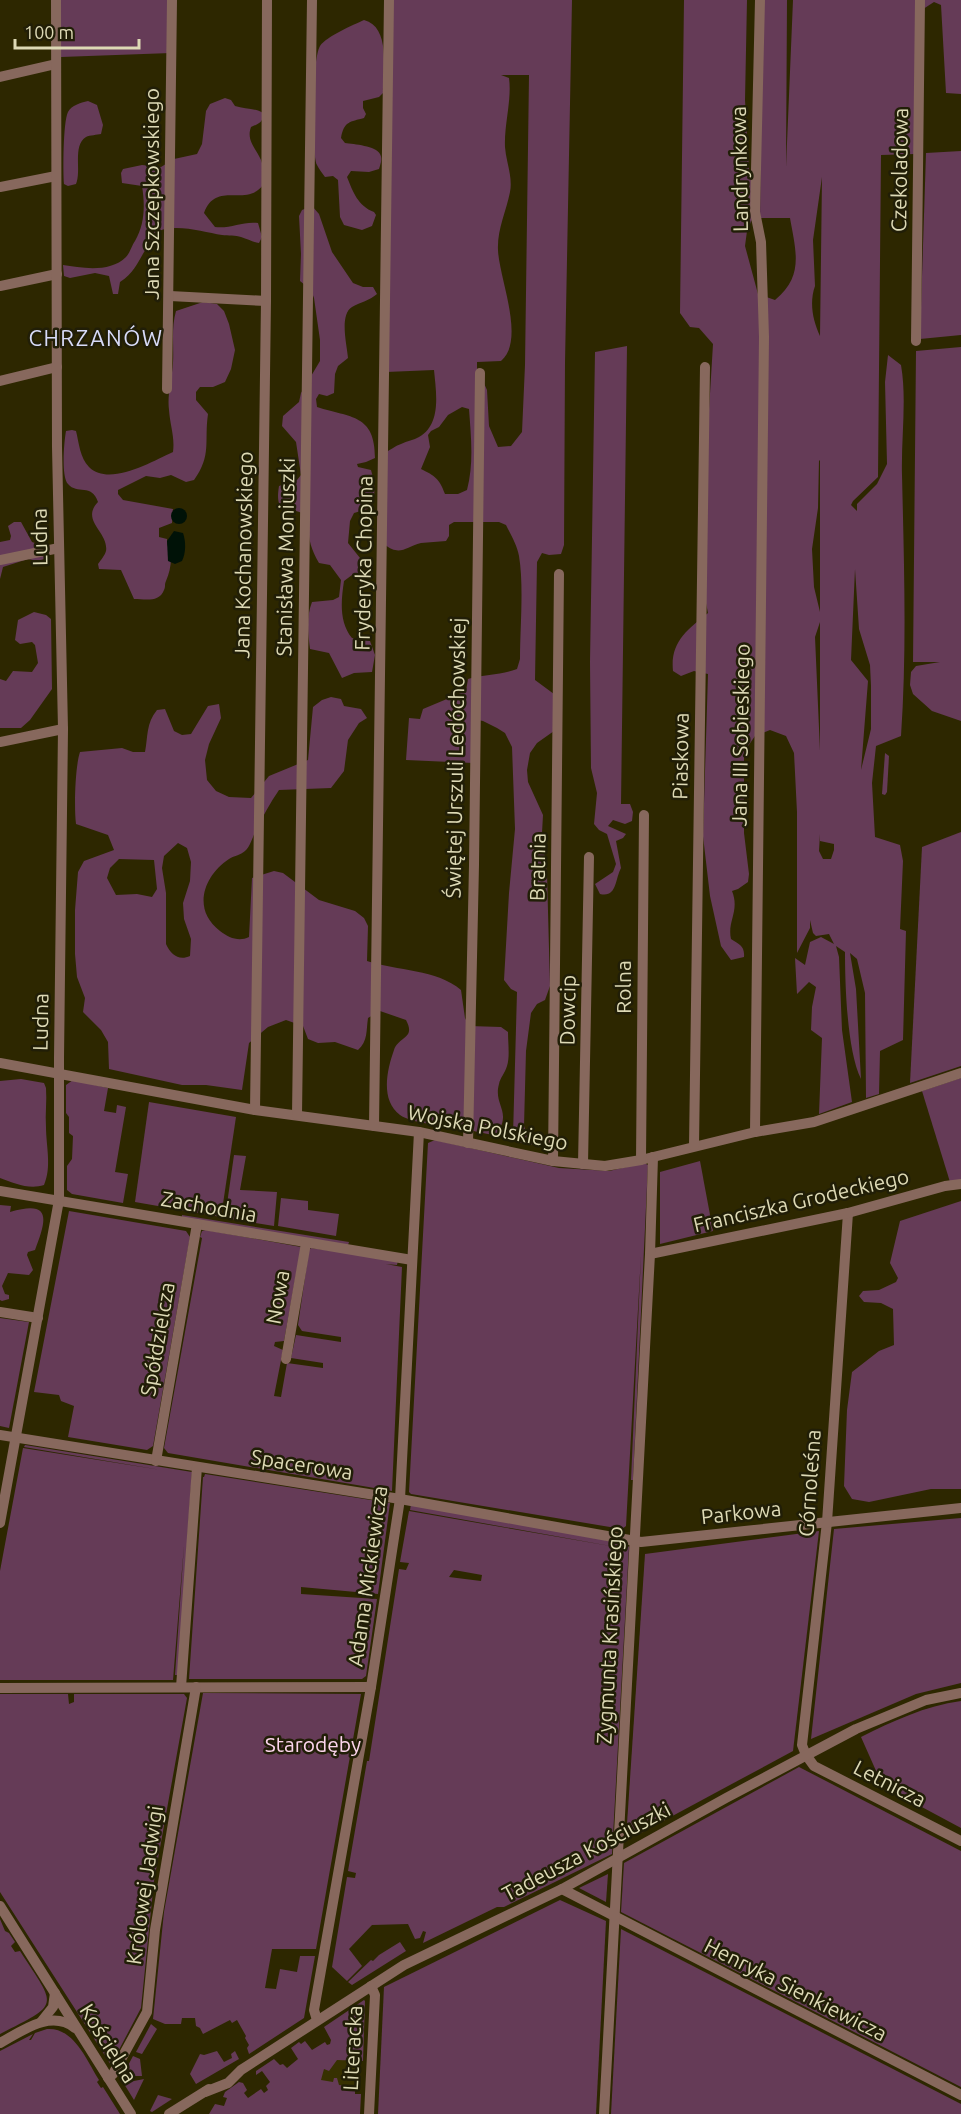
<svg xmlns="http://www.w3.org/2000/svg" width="961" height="2114" font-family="Ubuntu,sans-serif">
	<rect width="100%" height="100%" fill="#2d2700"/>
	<!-- built -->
	<path fill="#373101" d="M 330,2059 L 357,2061 L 355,2094 L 312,2089 Z"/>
	<!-- green -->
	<g fill="#653b57" fill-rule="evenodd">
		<path d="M 61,0 L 172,0 L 171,53 L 61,57 Z"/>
		<path d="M 393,0 L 572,0 L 565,363 L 564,545 L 561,554 L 549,555 L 542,553 L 537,562 L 535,680 L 558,697 L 554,731 L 537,743 L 530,753 L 527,770 L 528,782 L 543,815 L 542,833 L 547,874 L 550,986 L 545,1000 L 537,1004 L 531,1013 L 526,1051 L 524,1126 L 527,1135 L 533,1137 L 534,1142 L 531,1145 L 516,1142 L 513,1136 L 517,992 L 511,989 L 504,980 L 509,893 L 515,829 L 512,747 L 505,733 L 497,728 L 483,721 L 473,719 L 473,763 L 406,760 L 409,718 L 420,719 L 423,709 L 466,691 L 468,679 C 485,674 501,675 517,669 L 520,659 C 520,628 524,586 519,556 C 517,545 511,535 506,525 L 499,522 L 454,522 L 449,525 L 449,536 L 446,541 C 438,542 429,542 421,543 C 405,547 400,557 384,544 L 385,453 C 390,450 395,446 401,444 C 407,441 414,440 419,437 C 442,424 436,392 434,370 L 386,372 ZM 501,75 L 529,75 L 525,365 L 522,432 L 511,446 L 498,447 L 489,426 L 487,390 L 477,368 L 477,362 L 501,361 C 526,340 499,278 498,250 C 497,230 506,212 510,192 C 513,177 506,162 505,147 C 504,124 512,100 509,78 ZM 462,407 L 469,409 C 471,437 474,463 467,490 L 458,494 L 445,494 C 439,478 435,476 421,469 L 430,447 L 428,435 L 431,431 L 439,427 L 448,415 Z"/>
		<path d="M 684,0 L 747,0 L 745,100 L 749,170 L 754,197 L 754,215 L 747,231 L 745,246 L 758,294 L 775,300 C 804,276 796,252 790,218 L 760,218 L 762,0 L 787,0 L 786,167 L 793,0 L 961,0 L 961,94 L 946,93 L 941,5 L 934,2 L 917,13 L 915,154 L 881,155 L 878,477 L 853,501 L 851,505 L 857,511 L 857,504 L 877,484 L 887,464 L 885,382 L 888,355 L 901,365 C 907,399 901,439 902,475 C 904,562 907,649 901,736 L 876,746 L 872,783 L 875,837 L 900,845 L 903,861 L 900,929 L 906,931 L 903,1040 L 880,1051 L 879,1094 L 866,1098 L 865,993 L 857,959 L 850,953 L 856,989 L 861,1079 C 847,1051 845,984 845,952 L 836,946 L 839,957 L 842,1030 L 852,1102 L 819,1114 L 822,1038 L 811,1030 L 812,1007 L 816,987 L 809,982 L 797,994 L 795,958 L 805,965 L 810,942 L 821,937 L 834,944 L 829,934 L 816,936 L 813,933 L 810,920 L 810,928 L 797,953 L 797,812 L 794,753 L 786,736 L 770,730 L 755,736 L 744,752 L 744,833 L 749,874 L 748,882 L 738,889 L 732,891 C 740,911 727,921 731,939 C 739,944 745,946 744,957 L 731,960 L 721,946 L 710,896 L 703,836 L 708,674 L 694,671 L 681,676 L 673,671 C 670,642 687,630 708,613 L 705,598 L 707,443 L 713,344 L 699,328 L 690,327 L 680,313 ZM 822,177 L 820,336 C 813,321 809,303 815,286 L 813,240 ZM 819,460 L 820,461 L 820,612 L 814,587 L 812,549 L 818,508 ZM 855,569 L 859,629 L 870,665 L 871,686 L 871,729 L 861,770 L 868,681 L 851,660 ZM 820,622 L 820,751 L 815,637 ZM 820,834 L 820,841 L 834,844 L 834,850 L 831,859 L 823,859 L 819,851 Z"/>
		<path d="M 364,20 C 391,27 383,70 383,93 L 379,97 L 363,101 L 363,108 L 366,114 L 364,118 C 350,122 344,121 341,138 L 345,143 C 354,144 376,146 380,154 C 383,159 380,165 379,169 L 369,172 L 351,171 L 347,177 C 353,192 358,206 374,212 L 376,215 L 372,226 L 362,230 L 344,225 L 340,217 L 338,180 L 333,176 L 325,177 C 322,173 319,169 317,165 C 311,150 312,59 320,46 C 327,36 353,25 364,20 Z"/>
		<path d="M 225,98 L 231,100 L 235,106 C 244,109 255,108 263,113 C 264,122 258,124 251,127 C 246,141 256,148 261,160 C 264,167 263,178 263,185 C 246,208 216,180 204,213 L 215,227 C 230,229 243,221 258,223 L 262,237 L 259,243 C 252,242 248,239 241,237 C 236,235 228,236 222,235 C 203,232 173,222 155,233 L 154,240 C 138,255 140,269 120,282 L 118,294 L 113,294 L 109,276 L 95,273 L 70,278 L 64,276 L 63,265 C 82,268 110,273 126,257 C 130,253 132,245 135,241 C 145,224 145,205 142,186 L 122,183 L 121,173 L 123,169 L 142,165 L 161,167 L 174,159 L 197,154 L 202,144 L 206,111 L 210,104 Z"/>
		<path d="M 88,101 L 97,105 L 103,125 L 101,134 C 97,135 90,135 86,137 C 72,146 82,171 76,184 L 68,186 L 64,184 C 63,172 63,122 68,112 C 72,105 80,103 88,101 Z"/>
		<path d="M 961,151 L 961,335 L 920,339 L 926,153 Z"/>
		<path d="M 312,206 L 319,214 L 332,252 L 353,283 L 363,287 L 373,287 L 377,294 C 369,301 361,302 352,307 C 339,315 347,345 348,358 L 338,366 L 335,374 L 334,393 L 327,396 L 319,394 L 316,399 L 317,407 C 351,418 375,414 375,458 L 366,462 L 357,464 L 358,467 L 371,470 C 375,484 376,494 371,508 L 354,513 L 350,521 L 348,543 L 360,558 L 362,572 L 352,575 L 344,581 C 341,601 339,622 352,638 L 370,641 L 375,655 L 372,672 L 354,673 L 342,678 L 329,653 L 310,649 C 308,633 306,617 312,602 L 333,600 L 339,597 L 341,580 L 330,565 L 319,563 C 309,545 308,537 309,517 C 289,503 274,518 279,486 L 297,480 L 301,475 L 296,442 L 282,426 L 283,416 L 299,402 L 301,393 L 320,361 L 320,340 L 314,298 L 311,290 L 300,281 L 301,254 L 299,216 L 302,210 Z"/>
		<path d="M 203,302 L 217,304 L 224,311 L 229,324 L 235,350 L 231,369 L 225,382 L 213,387 L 200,387 L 196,392 L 196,400 L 208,414 C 204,442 212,455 194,480 L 186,482 L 171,475 L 160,478 L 146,476 L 118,490 L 118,494 L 123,500 L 173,509 L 172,523 L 159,528 L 159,537 L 167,539 C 167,547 170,551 171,558 C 171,566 169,574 166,581 C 164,586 166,585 164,590 C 159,603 145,599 134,599 L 121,570 L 99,569 L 98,564 C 101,560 105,555 106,551 C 109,532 80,521 98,502 C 92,483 77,495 68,484 C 61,476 64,442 66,431 L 72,430 L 76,431 C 79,443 80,458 89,467 C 109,487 151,462 173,452 C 175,437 170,425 169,410 C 167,395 172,379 173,363 C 174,346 171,328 176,311 Z"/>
		<path d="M 627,346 L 621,804 L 630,804 L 633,812 L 632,821 L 625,824 L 613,820 L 608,826 L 626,834 L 623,838 L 616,841 L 621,868 C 615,879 617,898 600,894 L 595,884 L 613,872 L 616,864 L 607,834 L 599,830 L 594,824 L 597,793 L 591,768 L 590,662 L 595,352 Z"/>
		<path d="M 961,347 L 961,721 L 932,711 L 913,694 L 910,685 L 911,672 L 916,666 L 940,662 L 913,662 L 916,351 Z"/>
		<path d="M 14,522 L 21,522 L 32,542 L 41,545 L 48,558 L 37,561 L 28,559 L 3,567 L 0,579 L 0,542 L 10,540 L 11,536 L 8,526 Z"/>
		<path d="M 34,612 L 46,615 L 51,619 L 52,689 L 30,720 L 21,728 L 0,728 L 0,679 L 6,681 L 13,671 L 32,672 L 38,663 L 35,645 L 32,642 L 20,644 L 15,640 L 18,620 Z"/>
		<path d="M 331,697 L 341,699 L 344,706 L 361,709 L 367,718 L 359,723 L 348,740 L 344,771 L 331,788 L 279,790 C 270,803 263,816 256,830 C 253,836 250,847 245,851 C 241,855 233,856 229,859 C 203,876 192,910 220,931 C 229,938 239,942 249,937 L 252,878 L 274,871 L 283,873 L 319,900 L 355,911 L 364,918 L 368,926 L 367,961 C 397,971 437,969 461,990 L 465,1018 L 469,1026 L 501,1027 L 508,1032 C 508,1043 510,1057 507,1066 C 505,1073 500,1078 499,1084 C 493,1106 513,1111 496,1135 C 483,1134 472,1130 459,1128 C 445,1126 411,1123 400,1115 C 380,1100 387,1070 394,1050 C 399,1036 416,1039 406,1020 L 380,1011 L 368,1018 C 366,1031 368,1041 358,1050 L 335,1042 L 318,1043 L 308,1039 L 303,1026 L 286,1020 L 268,1027 L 249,1043 L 242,1090 L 206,1085 L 182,1085 L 109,1069 L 108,1042 L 101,1030 L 83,1012 L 85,998 L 77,977 L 75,954 L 75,910 L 78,872 L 84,861 L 114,850 L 108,835 L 76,824 C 74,808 75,767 80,752 L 122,748 L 133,752 L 145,752 C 148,737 146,723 157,710 L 165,709 L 174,731 L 182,735 L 191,734 L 208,706 L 219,704 L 221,718 L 209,744 L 205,760 L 207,780 L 216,791 L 229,797 L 251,798 L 269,776 L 308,760 L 313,707 L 322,700 ZM 178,843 L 187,848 L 191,862 L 190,881 L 183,903 L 184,919 L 191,939 L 190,956 C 179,961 171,955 166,944 L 166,893 L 162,868 L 164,856 ZM 119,859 L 154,860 L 157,889 L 152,897 L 137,894 L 116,895 L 107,878 L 110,868 Z"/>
		<path d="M 885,753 L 889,756 L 887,792 L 885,795 L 882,794 Z"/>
		<path d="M 961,832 L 961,1066 L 910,1083 L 922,847 Z"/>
		<path d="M 961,1078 L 961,1180 L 950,1182 L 922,1091 Z"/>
		<path d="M 21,1079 L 44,1083 L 46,1088 C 47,1101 45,1114 46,1127 C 46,1146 52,1167 44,1185 C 29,1190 14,1183 0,1178 L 0,1081 Z"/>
		<path d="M 73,1080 L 108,1088 L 104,1111 L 116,1113 L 117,1105 L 126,1107 L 115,1172 L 128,1174 L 123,1203 L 72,1194 L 67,1190 L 67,1166 L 72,1159 L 73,1136 L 69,1133 L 69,1117 L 66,1113 L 66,1085 Z"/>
		<path d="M 149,1102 L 236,1117 L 221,1217 L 135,1202 Z"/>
		<path d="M 435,1140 L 559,1168 L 609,1171 L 644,1163 L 648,1165 L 633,1480 L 631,1480 L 641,1255 L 626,1526 L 622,1529 L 411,1494 L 409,1492 L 428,1143 Z"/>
		<path d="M 234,1155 L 246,1156 L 240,1190 L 277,1192 L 274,1226 L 225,1218 Z"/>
		<path d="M 700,1161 L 713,1231 L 660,1244 L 660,1172 Z"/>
		<path d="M 281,1198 L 308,1201 L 308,1210 L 339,1214 L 336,1236 L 278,1226 Z"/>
		<path d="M 961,1201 L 961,1489 L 931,1489 L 869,1502 L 852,1499 L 844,1486 L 847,1410 L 852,1372 L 879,1351 L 894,1345 L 893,1309 L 881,1303 L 864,1302 L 859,1296 L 863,1291 L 879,1290 L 896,1282 L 898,1278 L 890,1263 L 900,1221 Z"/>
		<path d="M 0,1205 L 11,1206 L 10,1212 C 53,1199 46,1221 35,1250 L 28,1252 L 27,1255 L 33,1270 L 29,1275 L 8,1273 L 2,1286 L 5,1294 L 9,1295 L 9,1299 L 2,1301 L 0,1300 Z"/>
		<path d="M 69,1211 L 186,1231 L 190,1237 L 153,1446 L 147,1450 L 68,1437 L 74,1406 L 61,1401 L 59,1395 L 34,1392 Z"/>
		<path d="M 182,1215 L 349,1242 L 348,1245 L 182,1218 Z"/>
		<path d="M 206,1230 L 301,1247 L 284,1341 L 275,1342 L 274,1346 L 283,1350 L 274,1396 L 281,1397 L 287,1363 L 323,1368 L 323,1363 L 291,1358 L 296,1335 L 341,1342 L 341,1337 L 302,1331 L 298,1325 L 309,1250 L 311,1248 L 398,1260 L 397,1265 L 386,1264 L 402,1267 L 392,1491 L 168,1453 L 164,1448 L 202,1238 L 200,1237 L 202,1231 Z"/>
		<path d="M 0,1318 L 29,1322 L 9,1428 L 0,1426 Z"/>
		<path d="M 25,1445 L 192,1472 L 178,1675 L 175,1675 L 184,1545 L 173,1680 L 0,1680 L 0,1571 L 23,1448 L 161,1470 L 24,1447 Z"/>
		<path d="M 205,1474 L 390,1503 L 378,1594 L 301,1587 L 301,1594 L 377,1599 L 366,1676 L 362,1679 L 189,1679 L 203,1477 L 204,1477 Z"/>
		<path d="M 411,1504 L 626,1544 L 629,1547 L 612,1854 L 504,1907 L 497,1907 L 423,1943 L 426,1932 L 423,1931 L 420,1938 L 415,1939 L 408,1924 L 372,1925 L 349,1949 L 362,1966 L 347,1981 L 332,1967 L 347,1877 L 355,1878 L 356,1873 L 348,1871 L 367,1761 L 369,1761 L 399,1569 L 406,1570 L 409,1563 L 400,1562 L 409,1511 L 616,1547 L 410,1510 ZM 454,1570 L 482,1575 L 481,1581 L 449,1577 Z"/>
		<path d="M 961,1518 L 961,1683 L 916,1694 L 811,1739 L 834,1529 Z"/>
		<path d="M 819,1531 L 793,1751 L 639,1834 L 627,1824 L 645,1554 Z"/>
		<path d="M 203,1693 L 361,1694 L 316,1949 L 272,1949 L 265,1988 L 276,1989 L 280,1969 L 297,1972 L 300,1956 L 315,1956 L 304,2018 L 249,2054 L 247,2048 L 249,2045 L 245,2038 L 246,2036 L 237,2020 L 232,2023 L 230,2020 L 203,2034 L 200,2028 L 196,2026 L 195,2018 L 182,2018 L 181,2024 L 165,2024 L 153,2019 L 164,1912 Z"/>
		<path d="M 0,1694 L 68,1694 L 69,1704 L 74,1702 L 74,1694 L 184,1694 L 187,1698 L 154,1881 L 141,2008 L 111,2065 L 0,1892 Z"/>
		<path d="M 961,1701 L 961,1828 L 892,1791 L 896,1782 L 877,1773 L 861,1737 C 893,1721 925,1706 961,1701 Z"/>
		<path d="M 799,1767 L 961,1851 L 961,2087 L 621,1912 L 624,1863 Z"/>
		<path d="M 608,1874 L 606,1902 L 579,1888 Z"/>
		<path d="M 560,1900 L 606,1921 L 596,2114 L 378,2114 L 384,1987 Z"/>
		<path d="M 0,1919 L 5,1931 L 9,1933 L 15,1942 L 11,1946 L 15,1952 L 20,1951 C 57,2008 61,2003 0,2034 Z"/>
		<path d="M 621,1929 L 961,2104 L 961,2114 L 611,2114 Z"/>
		<path d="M 400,1942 L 406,1951 L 352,1985 L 348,1982 L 371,1960 L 373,1961 L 379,1955 Z"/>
		<path d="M 364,2000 L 365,2001 L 363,2061 L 337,2060 L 329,2071 L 324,2069 L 321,2080 L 333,2082 L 334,2078 L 337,2078 L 339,2085 L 355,2087 L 355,2094 L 361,2094 L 360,2114 L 209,2114 L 215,2104 L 224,2106 L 227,2098 L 223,2097 L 225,2092 L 239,2082 L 243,2083 L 247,2090 L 244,2093 L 248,2098 L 261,2089 L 264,2093 L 268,2090 L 266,2086 L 270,2082 L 262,2071 L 256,2075 L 256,2071 L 274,2059 L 280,2065 L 283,2064 L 287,2068 L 298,2059 L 291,2048 L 299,2042 L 301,2044 L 305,2041 L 312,2050 L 325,2042 L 327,2045 L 330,2044 L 331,2040 L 324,2027 Z"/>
		<path d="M 151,2024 L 157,2029 L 142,2054 L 136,2052 Z"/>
		<path d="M 47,2029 C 74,2027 87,2061 99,2080 L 97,2082 L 101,2088 L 103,2087 L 120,2114 L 0,2114 L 0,2051 L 33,2034 L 29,2040 L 31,2040 L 35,2033 Z"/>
		<path d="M 217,2051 L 224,2062 L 232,2058 L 231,2054 L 235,2051 L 239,2059 L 196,2084 L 190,2074 L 200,2054 L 204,2055 Z"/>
		<path d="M 133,2056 L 140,2059 L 142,2076 L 128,2076 L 126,2080 L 129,2082 L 144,2079 L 134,2100 L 121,2079 Z"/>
		<path d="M 158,2095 L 172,2099 L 152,2112 L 150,2111 Z"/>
	</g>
	<!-- water -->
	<g fill="#001207">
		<circle cx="179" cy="516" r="8"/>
		<path d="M 174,531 L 183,533 C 186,541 186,553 182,561 L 175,564 L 168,561 L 167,541 Z"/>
	</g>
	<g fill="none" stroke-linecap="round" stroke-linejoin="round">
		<!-- minor -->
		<g stroke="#87685d" stroke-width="10">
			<path d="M 0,77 L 56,64"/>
			<path d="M 0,187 L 56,176"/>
			<path d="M 0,286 L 57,274"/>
			<path d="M 170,296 L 266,301"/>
			<path d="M 916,341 L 920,0"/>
			<path d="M 0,381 L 57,367"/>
			<path d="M 167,389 L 172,0"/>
			<path d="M 0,560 L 59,548"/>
			<path d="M 0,742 L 63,729"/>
			<path d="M 0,1063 L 255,1110 L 419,1132 L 553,1161 L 605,1166 L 641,1160 L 755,1132 L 814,1122 L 961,1073"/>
			<path d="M 255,1110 L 266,301 L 267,0"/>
			<path d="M 297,1115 L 312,0"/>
			<path d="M 374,1126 L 389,0"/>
			<path d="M 755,1132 L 764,337 L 761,242 L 755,212 L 760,0"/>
			<path d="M 468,1143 L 474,865 L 480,373"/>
			<path d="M 694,1146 L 705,367"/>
			<path d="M 641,1160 L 644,815"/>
			<path d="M 553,1161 L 559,574"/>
			<path d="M 583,1164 L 589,857"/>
			<path d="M 0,1191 L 412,1260"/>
			<path d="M 848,1213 L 827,1522 L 802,1745 L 806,1755 L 814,1766 L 961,1841"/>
			<path d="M 650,1254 L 848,1213 L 945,1186 L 961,1184"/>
			<path d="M 0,1312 L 38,1318"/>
			<path d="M 286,1359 L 306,1243"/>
			<path d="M 0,1435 L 400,1499 L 641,1542 L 961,1508"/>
			<path d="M 156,1461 L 197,1224"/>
			<path d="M 0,1523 L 59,1200 L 59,1058 L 63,729 L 57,447 L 56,0"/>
			<path d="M 181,1687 L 197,1467"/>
			<path d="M 0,1688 L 371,1687"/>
			<path d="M 562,1889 L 961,2095"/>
			<path d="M 0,1906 L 131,2114"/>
			<path d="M 317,2020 L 314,2010 L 371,1687 L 400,1499 L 419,1132"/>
			<path d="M 41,2022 L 53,2007 L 55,1993"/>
			<path d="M 0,2043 C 22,2031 51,2009 75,2028"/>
			<path d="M 108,2078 L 113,2074 L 147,2012 L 155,1930 L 196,1687"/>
			<path d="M 205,2092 L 228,2083 L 241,2070 L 404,1965 L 562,1889 L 726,1798 L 856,1729 L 926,1700 L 961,1693"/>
			<path d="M 169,2114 L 209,2089"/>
			<path d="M 369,2114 L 375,1995 L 371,1986"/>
			<path d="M 604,2114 L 650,1254 L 653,1157"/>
		</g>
	</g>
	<g text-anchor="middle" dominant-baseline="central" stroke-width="5" stroke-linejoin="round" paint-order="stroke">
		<!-- street labels -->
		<g font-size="21" fill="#ddd9b5" stroke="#211e07">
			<text transform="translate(739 169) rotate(-91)">Landrynkowa</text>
			<text transform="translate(899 170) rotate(-89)">Czekoladowa</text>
			<text transform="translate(151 194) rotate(-90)">Jana Szczepkowskiego</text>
			<text transform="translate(39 537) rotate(-91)">Ludna</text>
			<text transform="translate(243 555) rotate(-89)">Jana Kochanowskiego</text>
			<text transform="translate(285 557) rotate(-89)">Stanisława Moniuszki</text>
			<text transform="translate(363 563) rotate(-89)">Fryderyka Chopina</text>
			<text transform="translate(740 735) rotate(-89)">Jana III Sobieskiego</text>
			<text transform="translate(680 756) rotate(-89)">Piaskowa</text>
			<text transform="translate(455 758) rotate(-89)">Świętej Urszuli Ledóchowskiej</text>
			<text transform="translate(537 867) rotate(-89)">Bratnia</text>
			<text transform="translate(623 987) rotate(-90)">Rolna</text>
			<text transform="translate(567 1010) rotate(-89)">Dowcip</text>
			<text transform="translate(40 1022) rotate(-89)">Ludna</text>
			<text transform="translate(488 1127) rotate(11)">Wojska Polskiego</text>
			<text transform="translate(801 1200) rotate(-13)">Franciszka Grodeckiego</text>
			<text transform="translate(209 1206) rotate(10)">Zachodnia</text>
			<text transform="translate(277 1297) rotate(-80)">Nowa</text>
			<text transform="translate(157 1339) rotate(-80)">Spółdzielcza</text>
			<text transform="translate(302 1464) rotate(9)">Spacerowa</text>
			<text transform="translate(809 1483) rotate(-86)">Górnoleśna</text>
			<text transform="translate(741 1512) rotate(-6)">Parkowa</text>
			<text transform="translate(367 1576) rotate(-82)">Adama Mickiewicza</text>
			<text transform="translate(609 1635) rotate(-87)">Zygmunta Krasińskiego</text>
			<text transform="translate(890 1783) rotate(27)">Letnicza</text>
			<text transform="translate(586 1851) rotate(-28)">Tadeusza Kościuszki</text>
			<text transform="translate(144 1885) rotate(-82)">Królowej Jadwigi</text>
			<text transform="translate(796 1989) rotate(27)">Henryka Sienkiewicza</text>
			<text transform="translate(109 2043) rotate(58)">Kościelna</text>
			<text transform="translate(352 2048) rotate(-87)">Literacka</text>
		</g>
		<!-- park labels -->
		<g font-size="21" fill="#fdd5ed" stroke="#211e07">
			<text x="313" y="1744">Starodęby</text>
		</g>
		<!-- neighbourhood labels -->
		<g font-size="22" letter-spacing="1.5" fill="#d8dbf8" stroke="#211e07">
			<text x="96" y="337">CHRZANÓW</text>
		</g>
	</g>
	<!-- scale -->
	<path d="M15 39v9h124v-9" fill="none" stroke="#ddd9b5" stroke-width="3"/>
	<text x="24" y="39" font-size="18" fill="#ddd9b5" stroke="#211e07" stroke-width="4.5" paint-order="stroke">100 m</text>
</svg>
